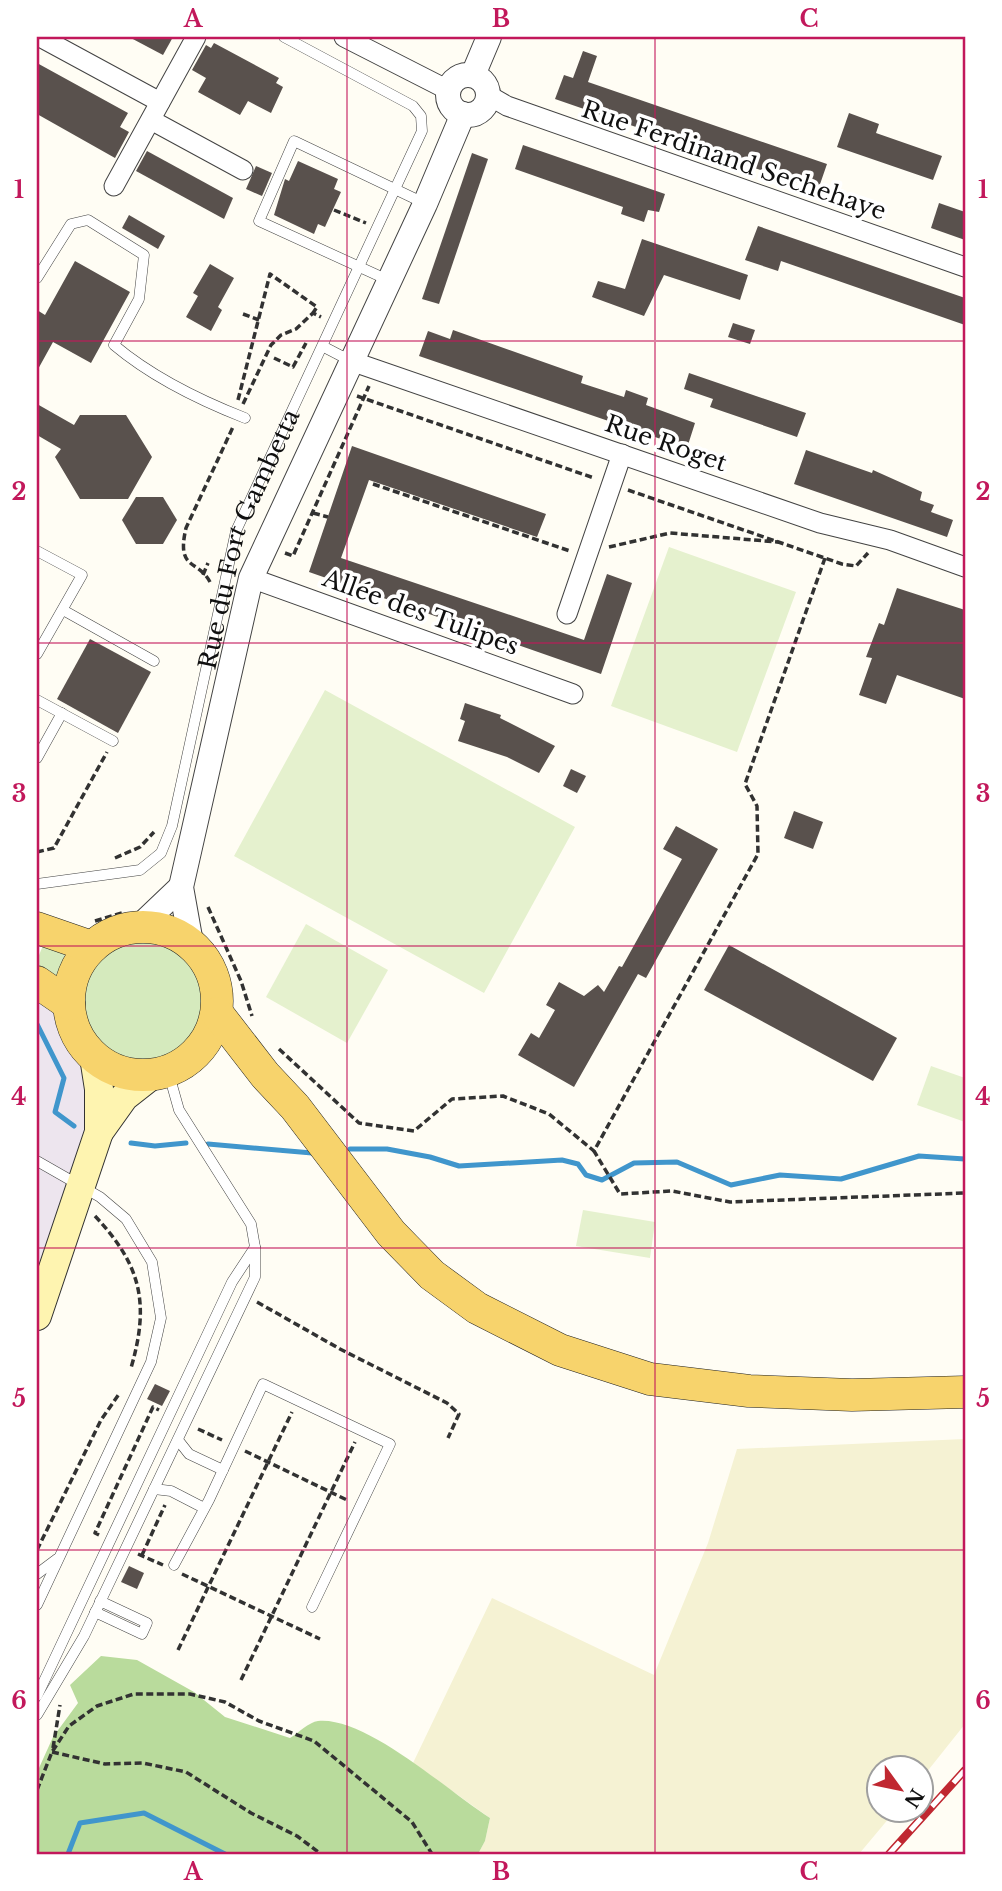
<svg xmlns="http://www.w3.org/2000/svg" width="1002" height="1891" font-family="'Libre Baskerville',serif">
	<rect width="100%" height="100%" fill="#fffdf4"/>
	<!-- industrial -->
	<path fill="#ede5ee" d="M 37,982 L 69,1004 L 76,1034 L 94,1057 L 99,1089 L 37,1316 Z"/>
	<!-- farmland -->
	<path fill="#f5f2d3" d="M 965,1439 L 965,1724 L 922,1778 L 922,1769 L 880,1769 L 880,1811 L 895,1811 L 859,1854 L 478,1854 L 485,1841 L 490,1818 L 413,1763 L 492,1598 L 654,1675 L 708,1543 L 737,1449 Z"/>
	<!-- green -->
	<g fill="#d5eabd">
		<circle cx="142" cy="1000" r="62"/>
		<path d="M 44,943 L 66,952 L 55,980 L 37,970 L 37,960 Z"/>
	</g>
	<!-- forest -->
	<path fill="#b9db9c" d="M 101,1656 L 137,1660 L 194,1692 L 225,1717 L 290,1738 C 298,1733 309,1722 318,1721 C 366,1716 449,1792 490,1818 L 485,1841 L 478,1854 L 37,1854 L 39,1768 L 53,1737 L 78,1703 L 70,1685 Z"/>
	<!-- pitch -->
	<g fill="#e5f1ce">
		<path d="M 669,547 L 796,592 L 737,752 L 611,706 Z"/>
		<path d="M 325,690 L 575,827 L 484,993 L 234,856 Z"/>
		<path d="M 306,924 L 388,970 L 347,1043 L 266,997 Z"/>
		<path d="M 931,1066 L 965,1078 L 965,1122 L 917,1105 Z"/>
		<path d="M 583,1210 L 655,1222 L 650,1258 L 576,1246 Z"/>
	</g>
	<g fill="none" stroke-linecap="round" stroke-linejoin="round">
		<!-- stream -->
		<g stroke="#4096cc" stroke-width="5">
			<path d="M 37,1024 L 64,1078 L 55,1112 L 74,1126"/>
			<path d="M 131,1143 L 155,1146 L 186,1143"/>
			<path d="M 208,1144 L 312,1153"/>
			<path d="M 350,1149 L 387,1149 L 430,1157 L 459,1166 L 562,1160 L 578,1164 L 586,1175 L 602,1180 L 634,1163 L 677,1162 L 731,1185 L 780,1175 L 841,1179 L 919,1156 L 965,1159"/>
			<path d="M 68,1854 L 80,1823 L 144,1813 L 225,1854"/>
		</g>
	</g>
	<!-- building -->
	<g fill="#59514d">
		<path d="M 129,37 L 173,37 L 163,55 Z"/>
		<path d="M 214,43 L 279,78 L 276,83 L 283,87 L 271,113 L 248,101 L 240,115 L 198,92 L 206,78 L 192,70 L 206,45 L 211,48 Z"/>
		<path d="M 583,51 L 597,56 L 588,82 L 827,164 L 818,190 L 555,99 L 564,75 L 573,78 Z"/>
		<path d="M 37,63 L 128,113 L 120,127 L 129,132 L 115,158 L 37,114 Z"/>
		<path d="M 849,113 L 879,124 L 876,133 L 942,156 L 933,180 L 837,147 Z"/>
		<path d="M 523,145 L 665,194 L 659,212 L 648,210 L 644,222 L 621,214 L 623,207 L 515,169 Z"/>
		<path d="M 147,151 L 233,198 L 224,219 L 136,171 Z"/>
		<path d="M 472,153 L 488,159 L 439,304 L 422,299 Z"/>
		<path d="M 298,161 L 338,179 L 334,189 L 341,192 L 335,205 L 325,227 L 318,224 L 314,234 L 274,215 L 285,179 L 289,181 Z"/>
		<path d="M 256,166 L 272,173 L 262,196 L 246,189 Z"/>
		<path d="M 939,203 L 965,212 L 965,240 L 931,228 Z"/>
		<path d="M 129,215 L 165,236 L 158,249 L 122,228 Z"/>
		<path d="M 758,226 L 965,298 L 965,325 L 781,261 L 778,271 L 745,260 Z"/>
		<path d="M 642,239 L 748,275 L 740,300 L 664,275 L 644,316 L 592,297 L 598,281 L 625,289 Z"/>
		<path d="M 75,261 L 130,292 L 91,363 L 53,342 L 37,371 L 37,310 L 45,315 Z"/>
		<path d="M 210,264 L 234,278 L 218,307 L 222,310 L 211,331 L 186,317 L 198,296 L 193,293 Z"/>
		<path d="M 733,323 L 755,330 L 750,344 L 728,337 Z"/>
		<path d="M 453,330 L 583,376 L 581,383 L 624,397 L 626,390 L 648,398 L 646,405 L 695,423 L 687,448 L 419,356 L 428,331 L 450,339 Z"/>
		<path d="M 689,373 L 806,413 L 797,437 L 710,407 L 713,399 L 684,389 Z"/>
		<path d="M 37,404 L 74,425 L 80,415 L 126,415 L 152,457 L 128,499 L 80,499 L 55,457 L 61,449 L 37,435 Z"/>
		<path d="M 352,446 L 546,514 L 537,537 L 369,480 L 341,558 L 584,640 L 607,574 L 632,583 L 601,674 L 309,572 Z"/>
		<path d="M 806,450 L 872,473 L 873,470 L 922,492 L 920,500 L 934,505 L 931,512 L 953,520 L 947,537 L 794,484 Z"/>
		<path d="M 136,497 L 163,497 L 177,520 L 163,544 L 136,544 L 122,520 Z"/>
		<path d="M 897,588 L 965,610 L 965,699 L 897,675 L 886,704 L 859,695 L 872,658 L 866,657 L 879,623 L 884,625 Z"/>
		<path d="M 90,639 L 151,672 L 118,733 L 57,699 Z"/>
		<path d="M 465,703 L 501,715 L 500,718 L 555,746 L 539,773 L 507,757 L 458,741 L 465,721 L 460,719 Z"/>
		<path d="M 571,769 L 586,776 L 577,793 L 563,786 Z"/>
		<path d="M 794,811 L 823,822 L 813,849 L 784,838 Z"/>
		<path d="M 676,826 L 718,849 L 646,978 L 638,974 L 574,1087 L 518,1055 L 531,1033 L 539,1038 L 555,1010 L 546,1005 L 559,982 L 584,996 L 598,985 L 604,992 L 619,966 L 622,967 L 682,859 L 663,849 Z"/>
		<path d="M 729,945 L 897,1038 L 873,1081 L 704,990 Z"/>
		<path d="M 155,1384 L 170,1391 L 162,1406 L 147,1399 Z"/>
		<path d="M 129,1566 L 144,1573 L 137,1589 L 121,1582 Z"/>
	</g>
	<g fill="none" stroke-linecap="round" stroke-linejoin="round">
		<!-- service casing -->
		<g stroke="#434343" stroke-width="11">
			<g id="service">
				<path d="M 37,278 L 71,224 L 88,220 L 144,255 L 139,299 L 114,345 C 152,377 199,400 245,418"/>
				<path d="M 388,280 L 259,221 L 294,141 L 424,203"/>
				<path d="M 324,347 L 351,361"/>
				<path d="M 37,551 L 82,575 L 37,654"/>
				<path d="M 63,610 L 154,661"/>
				<path d="M 37,700 L 113,741"/>
				<path d="M 37,758 L 62,713"/>
				<path id="s1" d="M 37,884 L 140,870 L 161,853 L 172,826 L 236,531 L 422,131 L 421,116 L 413,106 L 284,37"/>
				<path d="M 37,1161 L 100,1197 L 126,1219 L 152,1262 L 161,1318 L 151,1362 L 37,1605"/>
				<path d="M 178,1440 L 189,1454 L 223,1470"/>
				<path d="M 154,1489 L 171,1491 L 204,1508"/>
				<path d="M 174,1565 L 209,1500 L 263,1384 L 390,1444 L 312,1607"/>
				<path d="M 37,1574 L 57,1559"/>
				<path d="M 95,1612 L 142,1634 L 147,1623 L 100,1601"/>
				<path d="M 37,1696 L 232,1282 L 255,1247"/>
				<path d="M 37,1715 L 84,1636 L 255,1277 L 255,1247 L 251,1224 L 179,1110 L 168,1071"/>
			</g>
		</g>
		<!-- minor casing -->
		<g stroke="#434343" stroke-width="21">
			<g id="minor">
				<path d="M 40,37 L 160,102"/>
				<path d="M 344,37 L 448,90"/>
				<path d="M 488,95 L 507,106 L 965,267"/>
				<path d="M 151,120 L 243,170"/>
				<path d="M 114,186 L 196,37"/>
				<path d="M 351,361 L 820,523 L 890,540 L 965,567"/>
				<path d="M 251,578 L 573,694"/>
				<path d="M 567,614 L 622,454"/>
			</g>
		</g>
		<!-- tertiary casing -->
		<g stroke="#434343" stroke-width="26">
			<g id="tertiary">
				<circle cx="468" cy="95" r="20"/>
				<path d="M 473,75 L 489,37"/>
				<path d="M 139,927 L 181,887"/>
				<path d="M 191,943 L 181,887 L 251,578 L 425,204 L 463,114"/>
			</g>
		</g>
		<!-- secondary casing -->
		<g stroke="#323232" stroke-width="30">
			<g id="secondary">
				<path d="M 99,1132 L 124,1097 L 152,1075"/>
				<path d="M 37,1316 L 99,1132 L 99,1089 L 94,1057"/>
			</g>
		</g>
		<!-- primary casing -->
		<g stroke="#212121" stroke-width="33">
			<g id="primary">
				<circle cx="143" cy="1001" r="74"/>
				<path d="M 37,928 L 92,947"/>
				<path d="M 37,982 L 69,1004"/>
				<path d="M 217,1013 L 265,1075 L 295,1107 L 391,1233 L 432,1275 L 477,1308 L 560,1350 L 650,1379 L 749,1391 L 852,1395 L 965,1392"/>
			</g>
		</g>
		<!-- path -->
		<g stroke="#323232" stroke-width="3.5" stroke-dasharray="7 3.5" stroke-linecap="butt">
			<path d="M 334,210 L 366,223"/>
			<path d="M 243,314 L 259,320"/>
			<path d="M 274,358 L 293,367 L 306,343"/>
			<path d="M 357,396 L 594,478"/>
			<path d="M 238,400 L 270,274 L 317,307 L 313,313"/>
			<path d="M 243,404 L 271,345 L 281,335 L 296,329 L 313,313 L 321,317"/>
			<path d="M 373,484 L 570,551"/>
			<path d="M 628,490 L 842,564 L 856,566 L 868,553"/>
			<path d="M 313,513 L 328,517"/>
			<path d="M 609,547 L 670,533 L 778,542"/>
			<path d="M 285,553 L 293,556 L 369,386"/>
			<path d="M 825,558 L 745,784 L 757,806 L 758,854 L 594,1151 L 620,1194 L 672,1191 L 730,1202 L 965,1193"/>
			<path d="M 203,575 L 208,563"/>
			<path d="M 210,582 C 198,559 176,571 186,528 L 233,427"/>
			<path d="M 37,852 L 54,848 L 107,752"/>
			<path d="M 115,858 L 140,847 L 154,832"/>
			<path d="M 208,907 L 241,981 L 252,1016"/>
			<path d="M 95,921 L 125,912"/>
			<path d="M 279,1049 L 359,1123 L 414,1131 L 452,1099 L 503,1096 L 549,1114 L 594,1151"/>
			<path d="M 95,1216 C 141,1265 150,1303 131,1368"/>
			<path d="M 257,1302 L 340,1349 L 447,1403 L 459,1414 L 448,1438"/>
			<path d="M 198,1429 L 222,1440"/>
			<path d="M 245,1451 L 349,1501"/>
			<path d="M 99,1535 L 95,1533 L 153,1407 L 159,1410"/>
			<path d="M 37,1550 L 101,1420 L 119,1394"/>
			<path d="M 138,1554 L 163,1565"/>
			<path d="M 142,1555 L 165,1505"/>
			<path d="M 182,1574 L 320,1639"/>
			<path d="M 178,1650 L 292,1412"/>
			<path d="M 241,1680 L 355,1442"/>
			<path d="M 53,1748 L 60,1705"/>
			<path d="M 52,1752 L 105,1764 L 143,1763 L 186,1772 L 251,1813 L 297,1836 L 321,1854"/>
			<path d="M 37,1790 L 52,1752 L 69,1726 L 97,1706 L 134,1694 L 190,1694 L 225,1702 L 259,1721 L 314,1741 L 412,1822 L 432,1854"/>
		</g>
		<!-- service -->
		<use href="#service" stroke="#fff" stroke-width="10"/>
		<!-- minor -->
		<use href="#minor" stroke="#fff" stroke-width="19"/>
		<!-- tertiary -->
		<use href="#tertiary" stroke="#fff" stroke-width="24"/>
		<!-- secondary -->
		<use href="#secondary" stroke="#fef4b0" stroke-width="28"/>
		<!-- primary -->
		<use href="#primary" stroke="#f7d36c" stroke-width="32"/>
		<!-- rail casing -->
		<g stroke="#c02831" stroke-width="8">
			<path id="rail" d="M 889,1854 L 965,1770"/>
		</g>
		<!-- rail -->
		<use href="#rail" stroke="#fff" stroke-width="5" stroke-dasharray="16" stroke-linecap="butt"/>
	</g>
	<!-- grid -->
	<path fill="none" stroke="#c2185b" stroke-width="2" stroke-opacity="0.55" d="M 347,37 L 347,1854M 655,37 L 655,1854M 37,341 L 965,341M 37,643 L 965,643M 37,946 L 965,946M 37,1248 L 965,1248M 37,1550 L 965,1550"/>
	<g text-anchor="middle" dominant-baseline="central" stroke-width="7" stroke-linejoin="round" paint-order="stroke">
		<!-- street labels -->
		<g font-size="24" fill="#101010" stroke="#fff">
			<text transform="translate(734 160) rotate(19)">Rue Ferdinand Sechehaye</text>
			<text transform="translate(666 443) rotate(19)">Rue Roget</text>
			<text stroke="none"><textPath href="#s1" startOffset="458">Rue du Fort Gambetta</textPath></text>
			<text transform="translate(421 612) rotate(20)">Allée des Tulipes</text>
		</g>
	</g>
	<!-- border -->
	<rect width="1002" height="1891" fill="none" stroke="#ffffff" stroke-width="77"/>
	<!-- north arrow -->
	<g transform="translate(900 1789) rotate(123)"><circle r="33" fill="#ffffff" stroke="#9f9f9f" stroke-width="2"/>
	<path d="M0-5L12 26L0 18L-12 26Z" fill="#c02831"/>
	<text y="-10" font-size="19" font-weight="bold" text-anchor="middle" fill="#101010">N</text>
	</g>
	<rect x="38" y="38" width="926" height="1815" fill="none" stroke="#c2185b" stroke-width="2.5"/>
	<g font-size="23" text-anchor="middle" font-weight="bold" fill="#c2185b">
		<text x="193" y="27">A</text>
		<text x="501" y="27">B</text>
		<text x="809" y="27">C</text>
		<text x="19" y="198">1</text>
		<text x="983" y="198">1</text>
		<text x="19" y="500">2</text>
		<text x="983" y="500">2</text>
		<text x="19" y="802">3</text>
		<text x="983" y="802">3</text>
		<text x="19" y="1105">4</text>
		<text x="983" y="1105">4</text>
		<text x="19" y="1407">5</text>
		<text x="983" y="1407">5</text>
		<text x="19" y="1709">6</text>
		<text x="983" y="1709">6</text>
		<text x="193" y="1880">A</text>
		<text x="501" y="1880">B</text>
		<text x="809" y="1880">C</text>
	</g>
</svg>
